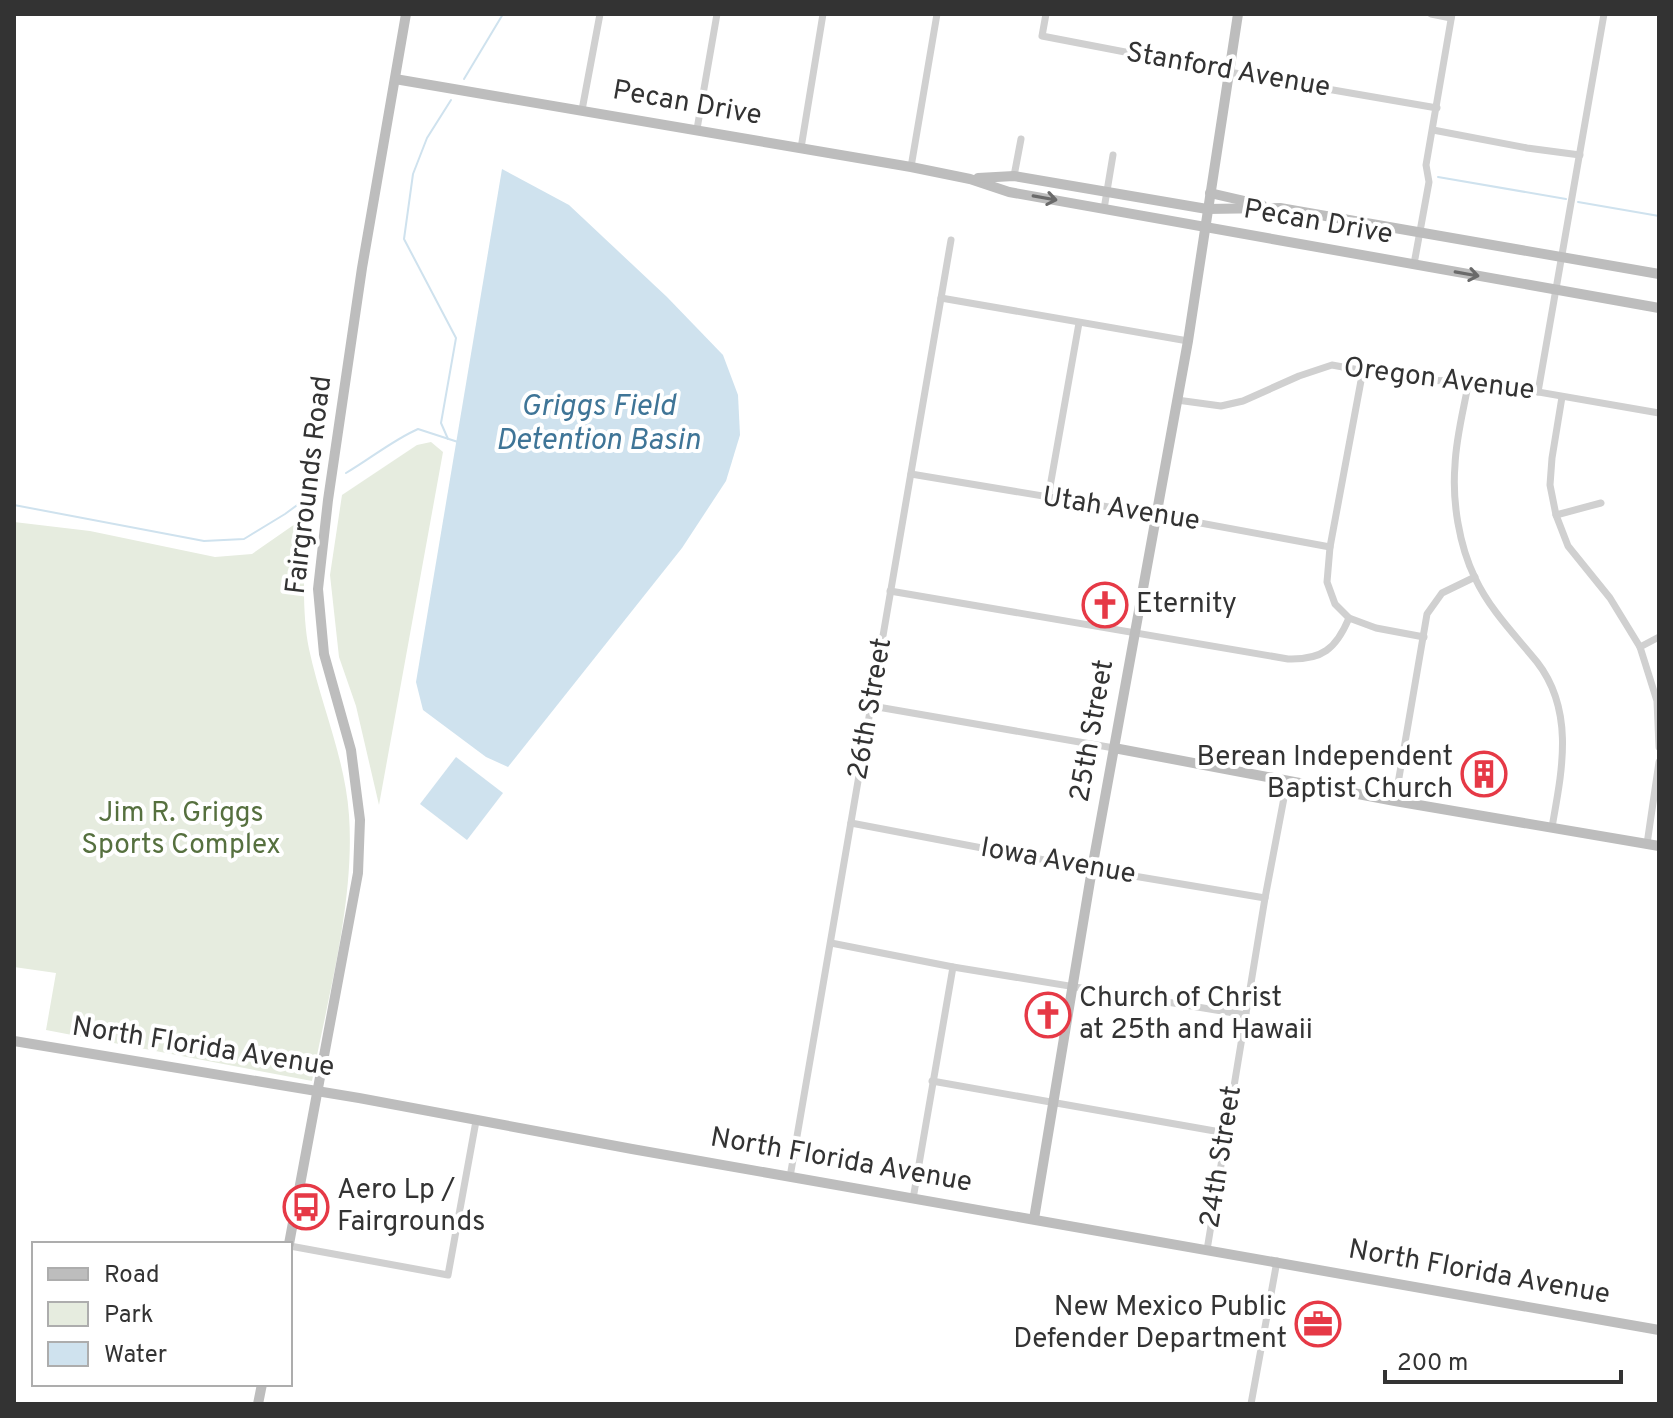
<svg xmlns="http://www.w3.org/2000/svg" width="1673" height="1418" font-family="Overpass,sans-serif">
	<rect width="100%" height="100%" fill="#fff"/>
	<!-- green -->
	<g fill="#e6ecdf">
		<path d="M 431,442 L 443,452 L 379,805 L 356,706 L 339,657 L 330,575 L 342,495 L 417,445 Z"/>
		<path d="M 308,515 C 304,555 301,610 309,649 C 321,705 345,758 349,815 C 355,901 328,996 312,1081 L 46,1030 L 56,973 L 14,967 L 14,522 L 90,531 L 215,557 L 252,554 Z"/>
	</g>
	<!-- water -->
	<g fill="#cfe2ee">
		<path d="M 502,169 L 569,205 L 667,297 L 723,355 L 738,395 L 740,435 L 726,481 L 682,548 L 508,767 L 486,757 L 423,710 L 416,682 Z"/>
		<path d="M 456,757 L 503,793 L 467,840 L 420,804 Z"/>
	</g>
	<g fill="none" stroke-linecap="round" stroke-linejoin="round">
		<!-- stream -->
		<g stroke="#cfe2ee" stroke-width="2">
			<path d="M 464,79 L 503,14"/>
			<path d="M 1438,177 L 1566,199"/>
			<path d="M 1578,202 L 1659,216"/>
			<path d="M 448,439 L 441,423 L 456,338 L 404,239 L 413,174 L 427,138 L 451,100"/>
			<path d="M 346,473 C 370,459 393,440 418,429 L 458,442"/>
			<path d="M 14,505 L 204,541 L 244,539 L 285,514 L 315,492"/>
		</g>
		<!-- street -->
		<g stroke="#d0d0d0" stroke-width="7">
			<path d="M 1046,14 L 1042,36 L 1229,72 L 1437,108"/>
			<path d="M 1431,14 L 1451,18"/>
			<path d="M 582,110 L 600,14"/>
			<path d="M 697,129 L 717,14"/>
			<path d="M 1433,130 L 1527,148 L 1580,155"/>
			<path d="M 801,148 L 823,14"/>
			<path d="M 911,167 L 937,14"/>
			<path d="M 1014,176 L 1021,139"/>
			<path d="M 1104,209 L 1113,155"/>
			<path d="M 1414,264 L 1429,182 L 1426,165 L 1452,14"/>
			<path d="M 941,298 L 1188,341"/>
			<path d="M 1363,370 L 1330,547 L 1327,582 L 1335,604 L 1349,618 L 1376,628 L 1424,637"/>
			<path d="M 1469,380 C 1464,408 1456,437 1455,465 C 1452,501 1459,545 1475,578 C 1490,610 1515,635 1537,662 C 1575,711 1562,771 1552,827"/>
			<path d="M 1538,392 L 1604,14"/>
			<path d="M 1562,397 L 1552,458 L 1550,485 L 1556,515 L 1568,546 L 1610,598 L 1640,647 L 1657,701 L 1659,747"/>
			<path d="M 1177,400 L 1221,406 L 1243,401 L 1299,376 L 1332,365 L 1419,381 L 1469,380 L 1659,413"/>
			<path d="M 911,474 L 1157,515 L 1330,547"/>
			<path d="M 1048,498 L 1079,323"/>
			<path d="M 1556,515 L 1601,503"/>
			<path d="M 890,591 L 1288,659 C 1322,660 1336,649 1349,618"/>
			<path d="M 1640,647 L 1659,637"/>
			<path d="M 872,706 L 1114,748"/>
			<path d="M 1395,801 L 1427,614 L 1442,593 L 1475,577"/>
			<path d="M 851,823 L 1092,869 L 1265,898"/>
			<path d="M 1647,844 L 1659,762"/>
			<path d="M 831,943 L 953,967 L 1246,1015"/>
			<path d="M 932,1081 L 1226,1133"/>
			<path d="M 790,1177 L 951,240"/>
			<path d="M 913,1199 L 953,967"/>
			<path d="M 290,1246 L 448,1275 L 476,1121"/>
			<path d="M 1207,1250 L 1265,898 L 1287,782"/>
			<path d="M 1251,1404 L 1277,1261"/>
		</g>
		<!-- secondary -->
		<g stroke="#bdbdbd" stroke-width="10">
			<path d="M 395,79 L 911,167 L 970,179 L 1009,192 L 1659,308"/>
			<path d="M 978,178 L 1014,176 L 1207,209 L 1280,208 L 1659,274"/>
			<path d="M 1210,193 L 1262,205"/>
			<path d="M 1114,748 L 1395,801 L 1659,846"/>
			<path d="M 14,1041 L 359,1098 L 632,1149 L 1659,1330"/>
			<path d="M 1034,1219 L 1092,869 L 1188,341 L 1238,14"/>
			<path d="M 289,1244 L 358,873 L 360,820 L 351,750 L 324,654 L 318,589 L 328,500 L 362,268 L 406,14"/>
			<path d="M 258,1404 L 262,1384"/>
		</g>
	</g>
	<!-- one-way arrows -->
	<defs><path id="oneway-shaft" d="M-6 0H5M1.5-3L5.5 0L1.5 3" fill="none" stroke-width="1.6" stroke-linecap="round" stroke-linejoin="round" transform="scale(2)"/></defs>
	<g stroke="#6a6a6a">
		<use href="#oneway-shaft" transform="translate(1045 198) rotate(10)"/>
		<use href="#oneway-shaft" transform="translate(1467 274) rotate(10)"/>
	</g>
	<!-- icons -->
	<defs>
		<g id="church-ring" transform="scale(2.3)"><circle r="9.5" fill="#fff" stroke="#e63946" stroke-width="1.5"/><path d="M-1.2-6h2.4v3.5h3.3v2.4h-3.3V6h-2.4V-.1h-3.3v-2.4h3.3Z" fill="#e63946"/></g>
		<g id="building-ring" transform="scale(2.3)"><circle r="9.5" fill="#fff" stroke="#e63946" stroke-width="1.5"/><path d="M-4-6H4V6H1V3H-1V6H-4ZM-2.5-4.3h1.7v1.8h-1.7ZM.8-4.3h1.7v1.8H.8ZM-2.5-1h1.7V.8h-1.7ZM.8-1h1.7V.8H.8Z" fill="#e63946"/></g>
		<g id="bus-ring" transform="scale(2.3)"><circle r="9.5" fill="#fff" stroke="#e63946" stroke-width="1.5"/><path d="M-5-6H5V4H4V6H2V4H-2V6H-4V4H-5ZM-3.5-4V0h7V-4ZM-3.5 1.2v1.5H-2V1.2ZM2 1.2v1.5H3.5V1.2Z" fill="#e63946"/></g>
		<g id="office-ring" transform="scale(2.3)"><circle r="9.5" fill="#fff" stroke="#e63946" stroke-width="1.5"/><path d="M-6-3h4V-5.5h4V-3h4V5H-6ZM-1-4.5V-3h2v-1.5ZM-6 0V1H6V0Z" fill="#e63946"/></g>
	</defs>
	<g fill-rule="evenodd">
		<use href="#church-ring" x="1105" y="605"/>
		<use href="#building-ring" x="1484" y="774"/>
		<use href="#church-ring" x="1048" y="1015"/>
		<use href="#bus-ring" x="306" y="1207"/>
		<use href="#office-ring" x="1318" y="1324"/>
	</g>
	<g text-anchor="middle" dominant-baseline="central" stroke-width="8" stroke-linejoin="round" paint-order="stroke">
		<!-- street labels -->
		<g font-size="28" fill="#333" stroke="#fff">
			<text transform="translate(1228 71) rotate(10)">Stanford Avenue</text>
			<text transform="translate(687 104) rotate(10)">Pecan Drive</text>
			<text transform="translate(1318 223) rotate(10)">Pecan Drive</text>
			<text transform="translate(1439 380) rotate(7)">Oregon Avenue</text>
			<text transform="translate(310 485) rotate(-83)">Fairgrounds Road</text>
			<text transform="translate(1121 510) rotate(9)">Utah Avenue</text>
			<text transform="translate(871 709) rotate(-80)">26th Street</text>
			<text transform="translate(1093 731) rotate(-80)">25th Street</text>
			<text transform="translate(1058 862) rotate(10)">Iowa Avenue</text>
			<text transform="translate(203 1048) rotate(9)">North Florida Avenue</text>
			<text transform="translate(1222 1157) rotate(-81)">24th Street</text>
			<text transform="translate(841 1161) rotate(10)">North Florida Avenue</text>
			<text transform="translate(1479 1273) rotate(10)">North Florida Avenue</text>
		</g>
		<!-- poi labels -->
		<g font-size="28" fill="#333" stroke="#fff" text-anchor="start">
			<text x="1136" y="605">Eternity</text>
			<text x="1453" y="758" text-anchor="end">Berean Independent<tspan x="1453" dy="32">Baptist Church</tspan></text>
			<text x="1079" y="999">Church of Christ<tspan x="1079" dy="32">at 25th and Hawaii</tspan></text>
			<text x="337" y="1191">Aero Lp /<tspan x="337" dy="32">Fairgrounds</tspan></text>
			<text x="1287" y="1308" text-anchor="end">New Mexico Public<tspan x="1287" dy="32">Defender Department</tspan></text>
		</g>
		<!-- park labels -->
		<g font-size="28" fill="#56703f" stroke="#fff">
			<text x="181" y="814">Jim R. Griggs<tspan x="181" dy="32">Sports Complex</tspan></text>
		</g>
		<!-- water labels -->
		<g font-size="30" font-style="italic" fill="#3f7597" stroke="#fff">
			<text x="598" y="407">Griggs Field<tspan x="598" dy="34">Detention Basin</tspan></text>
		</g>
	</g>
	<!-- border -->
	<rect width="1673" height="1418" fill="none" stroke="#333333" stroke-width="32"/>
	<!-- legend -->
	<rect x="32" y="1242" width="260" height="144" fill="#ffffff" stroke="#adadad" stroke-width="2"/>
	<rect x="48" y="1268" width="40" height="12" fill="#bdbdbd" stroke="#adadad" stroke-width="2"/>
	<text x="104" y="1282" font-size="24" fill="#333333">Road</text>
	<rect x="48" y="1302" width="40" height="24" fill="#e6ecdf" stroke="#adadad" stroke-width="2"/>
	<text x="104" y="1322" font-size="24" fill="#333333">Park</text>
	<rect x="48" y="1342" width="40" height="24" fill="#cfe2ee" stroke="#adadad" stroke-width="2"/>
	<text x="104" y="1362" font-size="24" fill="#333333">Water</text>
	<!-- scale -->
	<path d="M1385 1370v12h236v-12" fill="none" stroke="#333333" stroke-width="4"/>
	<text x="1397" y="1370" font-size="24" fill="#333333" stroke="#ffffff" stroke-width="6" paint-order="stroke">200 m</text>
</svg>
